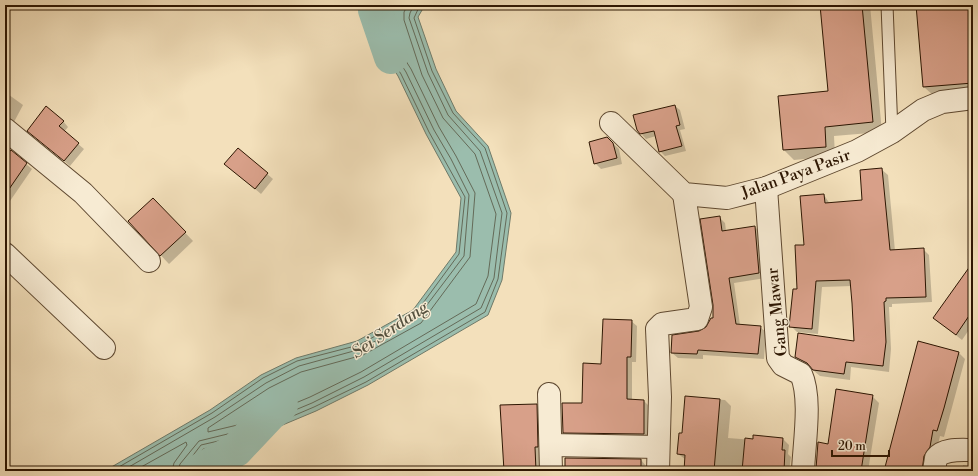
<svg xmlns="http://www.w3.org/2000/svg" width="978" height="476" font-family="'Libre Bodoni',serif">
	<rect width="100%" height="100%" fill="#f3e0bb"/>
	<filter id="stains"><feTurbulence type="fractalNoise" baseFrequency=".005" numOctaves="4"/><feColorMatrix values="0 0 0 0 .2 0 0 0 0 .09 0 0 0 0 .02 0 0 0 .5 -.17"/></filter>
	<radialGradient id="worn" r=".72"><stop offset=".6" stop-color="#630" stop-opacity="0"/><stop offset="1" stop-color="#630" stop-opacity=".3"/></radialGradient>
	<!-- water -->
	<path fill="#9bbdad" stroke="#6f7a69" d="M 377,5 L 425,5 L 418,17 L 436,69 L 456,111 L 488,146 L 511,213 L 502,280 L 488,315 L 368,385 L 316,411 L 254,437 L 203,449 L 186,471 L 100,471 L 108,469 L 210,410 L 261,375 L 296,358 L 357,341 L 413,310 L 456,252 L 461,198 L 426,134 L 398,76 L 375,40 Z"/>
	<!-- shadow -->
	<g fill="#0003">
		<path d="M 821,5 L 870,5 L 882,132 L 834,136 L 835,156 L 794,160 L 784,150 L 779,96 L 829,92 Z"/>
		<path d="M 917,5 L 973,5 L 973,94 L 935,97 L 924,87 Z"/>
		<path d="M 5,92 L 23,105 L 14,122 L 5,120 Z"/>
		<path d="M 675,106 L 680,110 L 685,129 L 680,130 L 686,151 L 665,156 L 660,151 L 656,136 L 646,139 L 638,130 Z"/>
		<path d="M 63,121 L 68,127 L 64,132 L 84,149 L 70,166 L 34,136 Z"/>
		<path d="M 607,138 L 619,149 L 622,164 L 601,169 L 595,163 Z"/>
		<path d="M 238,149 L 273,179 L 261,194 L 226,164 Z"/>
		<path d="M 5,159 L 26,164 L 32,169 L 10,201 L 5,198 Z"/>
		<path d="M 881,169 L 888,175 L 895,251 L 923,249 L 929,255 L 932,302 L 892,304 L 892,307 L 889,307 L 891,349 L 889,372 L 851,367 L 850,380 L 820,376 L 797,357 L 855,342 L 852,286 L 822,287 L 818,334 L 797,332 L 791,326 L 798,290 L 805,246 L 824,195 L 830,204 L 863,201 Z"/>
		<path d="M 153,199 L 193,241 L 169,264 L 129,221 Z"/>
		<path d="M 719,217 L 725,223 L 726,231 L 755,227 L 761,233 L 765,278 L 734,283 L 740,325 L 760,327 L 766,332 L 764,359 L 703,355 L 703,359 L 678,358 L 672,353 L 707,328 L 714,319 Z"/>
		<path d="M 973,263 L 973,324 L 962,340 L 934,318 Z"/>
		<path d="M 631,321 L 637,326 L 636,362 L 632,362 L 632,401 L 644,401 L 649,406 L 649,439 L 569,438 L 564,432 L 583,404 L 602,365 Z"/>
		<path d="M 959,353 L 965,359 L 944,437 L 940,436 L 936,453 L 929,471 L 885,471 Z"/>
		<path d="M 872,396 L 879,403 L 868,471 L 819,471 L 817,468 L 829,445 Z"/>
		<path d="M 686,397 L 725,400 L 731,406 L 728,438 L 754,440 L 754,437 L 783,439 L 789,445 L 788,454 L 791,457 L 789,471 L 684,471 L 685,459 L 678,454 L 683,434 Z"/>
		<path d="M 536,405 L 542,411 L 541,471 L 504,471 Z"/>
		<path d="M 973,408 L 973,436 L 970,433 Z"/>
		<path d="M 566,459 L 641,460 L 646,466 L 646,471 L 566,471 Z"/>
		<path d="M 963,465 L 973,467 L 973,471 L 963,471 Z"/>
	</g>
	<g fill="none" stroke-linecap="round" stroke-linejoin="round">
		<!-- shore -->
		<g stroke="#646a58" stroke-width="1">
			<path d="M 391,5 L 390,36 L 411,69 L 439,127 L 456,156 L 475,193 L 470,257 L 421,323 L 363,355 L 301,372 L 269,388 L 208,428 L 208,432 L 250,422 L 310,397 L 361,372 L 476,304 L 488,276 L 496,214 L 475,154 L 443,118 L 422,75 L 404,20 L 404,12 L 408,5"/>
			<path d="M 112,471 L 212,413 L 263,378 L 297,361 L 359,345 L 415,314 L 459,254 L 465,197 L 429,132 L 401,74 L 379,39 L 380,5"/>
			<path d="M 122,471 L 215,417 L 266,383 L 299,366 L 361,349 L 417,318 L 464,256 L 469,195 L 451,159 L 434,130 L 406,72 L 384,38 L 385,5"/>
			<path d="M 134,471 L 186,442 L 187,445 L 174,463 L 172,471"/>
			<path d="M 178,471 L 180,464 L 199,441 L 252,428 L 312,403 L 364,377 L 481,308 L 494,278 L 502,213 L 480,151 L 448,115 L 428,73 L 409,18 L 410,13 L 414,5"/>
			<path d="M 183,471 L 184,467 L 201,445 L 253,433 L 314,407 L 366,382 L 485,312 L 498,279 L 507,213 L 485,148 L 453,113 L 432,71 L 414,18 L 420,5"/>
		</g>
		<!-- river -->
		<g stroke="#9bbdad" stroke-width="34">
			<path d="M 378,5 L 375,10 L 391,57"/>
			<path d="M 199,471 L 236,450 L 269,415 L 281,405"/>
		</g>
	</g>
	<!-- building -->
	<g fill="#d8a089" stroke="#2d1602">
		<path d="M 820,5 L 862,5 L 873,122 L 825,127 L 826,147 L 783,150 L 778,96 L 828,91 Z"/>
		<path d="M 916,5 L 973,5 L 973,83 L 923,87 Z"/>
		<path d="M 675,105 L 680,125 L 676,126 L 682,146 L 659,152 L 654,131 L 640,134 L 637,130 L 633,115 Z"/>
		<path d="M 46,106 L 64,121 L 59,126 L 79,143 L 64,161 L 27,131 Z"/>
		<path d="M 607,137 L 613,143 L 617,158 L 594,164 L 589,142 Z"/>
		<path d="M 238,148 L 268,173 L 255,189 L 224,164 Z"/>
		<path d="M 11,150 L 27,163 L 5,195 L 5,157 Z"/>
		<path d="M 882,168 L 890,250 L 924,248 L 926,297 L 886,298 L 886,301 L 884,302 L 886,342 L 883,366 L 846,362 L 844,374 L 813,370 L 807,363 L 795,357 L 798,333 L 854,341 L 852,303 L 850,280 L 816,281 L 812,329 L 789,327 L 793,289 L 797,289 L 795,245 L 804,245 L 800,196 L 824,194 L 825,203 L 862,200 L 860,170 Z"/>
		<path d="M 153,198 L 186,232 L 160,256 L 128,221 Z"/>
		<path d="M 720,216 L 722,231 L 755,226 L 759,273 L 729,278 L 736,324 L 761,326 L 758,354 L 698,350 L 697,354 L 671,353 L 672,335 L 699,331 L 706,327 L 711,318 L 713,318 L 713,305 L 700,219 Z"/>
		<path d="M 973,262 L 973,310 L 956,335 L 933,318 Z"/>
		<path d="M 603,319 L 632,320 L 631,357 L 627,357 L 627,399 L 644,400 L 644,434 L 563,433 L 562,403 L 582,403 L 583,363 L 601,364 Z"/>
		<path d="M 918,341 L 959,352 L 944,408 L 937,431 L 933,430 L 930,447 L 924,456 L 922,471 L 884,471 Z"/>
		<path d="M 836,389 L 873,395 L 861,471 L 830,471 L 816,469 L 818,442 L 828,444 Z"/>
		<path d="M 685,396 L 720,399 L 714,471 L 684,471 L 685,455 L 677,454 L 679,433 L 682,433 Z"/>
		<path d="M 537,404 L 538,447 L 535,447 L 536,471 L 504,471 L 500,405 Z"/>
		<path d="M 753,435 L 783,438 L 782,450 L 785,450 L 784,471 L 742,471 L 745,438 L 753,439 Z"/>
		<path d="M 565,458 L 641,459 L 641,470 L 565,471 Z"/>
	</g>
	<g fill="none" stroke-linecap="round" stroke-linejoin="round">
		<!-- service casing -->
		<g stroke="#5e4830" stroke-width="13">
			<path id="service" d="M 887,5 L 892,132"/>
		</g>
		<!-- minor casing -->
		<g stroke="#5e4830" stroke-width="24">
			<g id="minor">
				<path d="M 611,123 L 684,194 L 727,198 L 766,188 L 857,151 L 892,132 L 923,110 L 942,102 L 973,98"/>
				<path d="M 5,129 L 83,193 L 149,261"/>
				<path d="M 766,188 L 778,358 L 783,365 L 801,374 C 812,398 804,444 803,471"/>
				<path d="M 5,254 L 104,348"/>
				<path d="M 549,394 L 551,471"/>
				<path d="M 551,445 L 658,447"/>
				<path d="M 658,471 L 660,397 L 657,329 L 662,324 L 697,319 L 701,307 L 684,194"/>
				<path d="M 934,471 L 936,458 C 944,448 961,450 973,450"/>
			</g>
		</g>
		<!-- service -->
		<use href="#service" stroke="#f7ebd3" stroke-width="11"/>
		<!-- minor -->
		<use href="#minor" stroke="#f7ebd3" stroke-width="22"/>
	</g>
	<g text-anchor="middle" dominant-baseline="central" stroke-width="3" stroke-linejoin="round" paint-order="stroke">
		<!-- street labels -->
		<g font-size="16" fill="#2d1602" stroke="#f7ebd3">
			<text transform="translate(796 174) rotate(-20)">Jalan Paya Pasir</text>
			<text transform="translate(777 312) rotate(-96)">Gang Mawar</text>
		</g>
		<!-- water labels -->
		<g font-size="17" font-style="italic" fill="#54503e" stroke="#f7ebd3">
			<text transform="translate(390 330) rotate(-34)">Sei Serdang</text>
		</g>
	</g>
	<!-- margin -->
	<rect width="978" height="476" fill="none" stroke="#f3e0bb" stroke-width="20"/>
	<rect x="6" y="6" width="966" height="464" fill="none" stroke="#2d1602" stroke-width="2"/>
	<rect x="10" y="10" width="958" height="456" fill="none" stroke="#2d1602"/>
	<!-- scale -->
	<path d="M832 450v6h57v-6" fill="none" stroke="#2d1602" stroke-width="2"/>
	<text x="838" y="450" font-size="12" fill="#2d1602" stroke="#f7ebd3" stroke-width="3" paint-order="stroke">20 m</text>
	<rect width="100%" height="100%" filter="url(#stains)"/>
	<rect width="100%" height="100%" fill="url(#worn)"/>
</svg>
